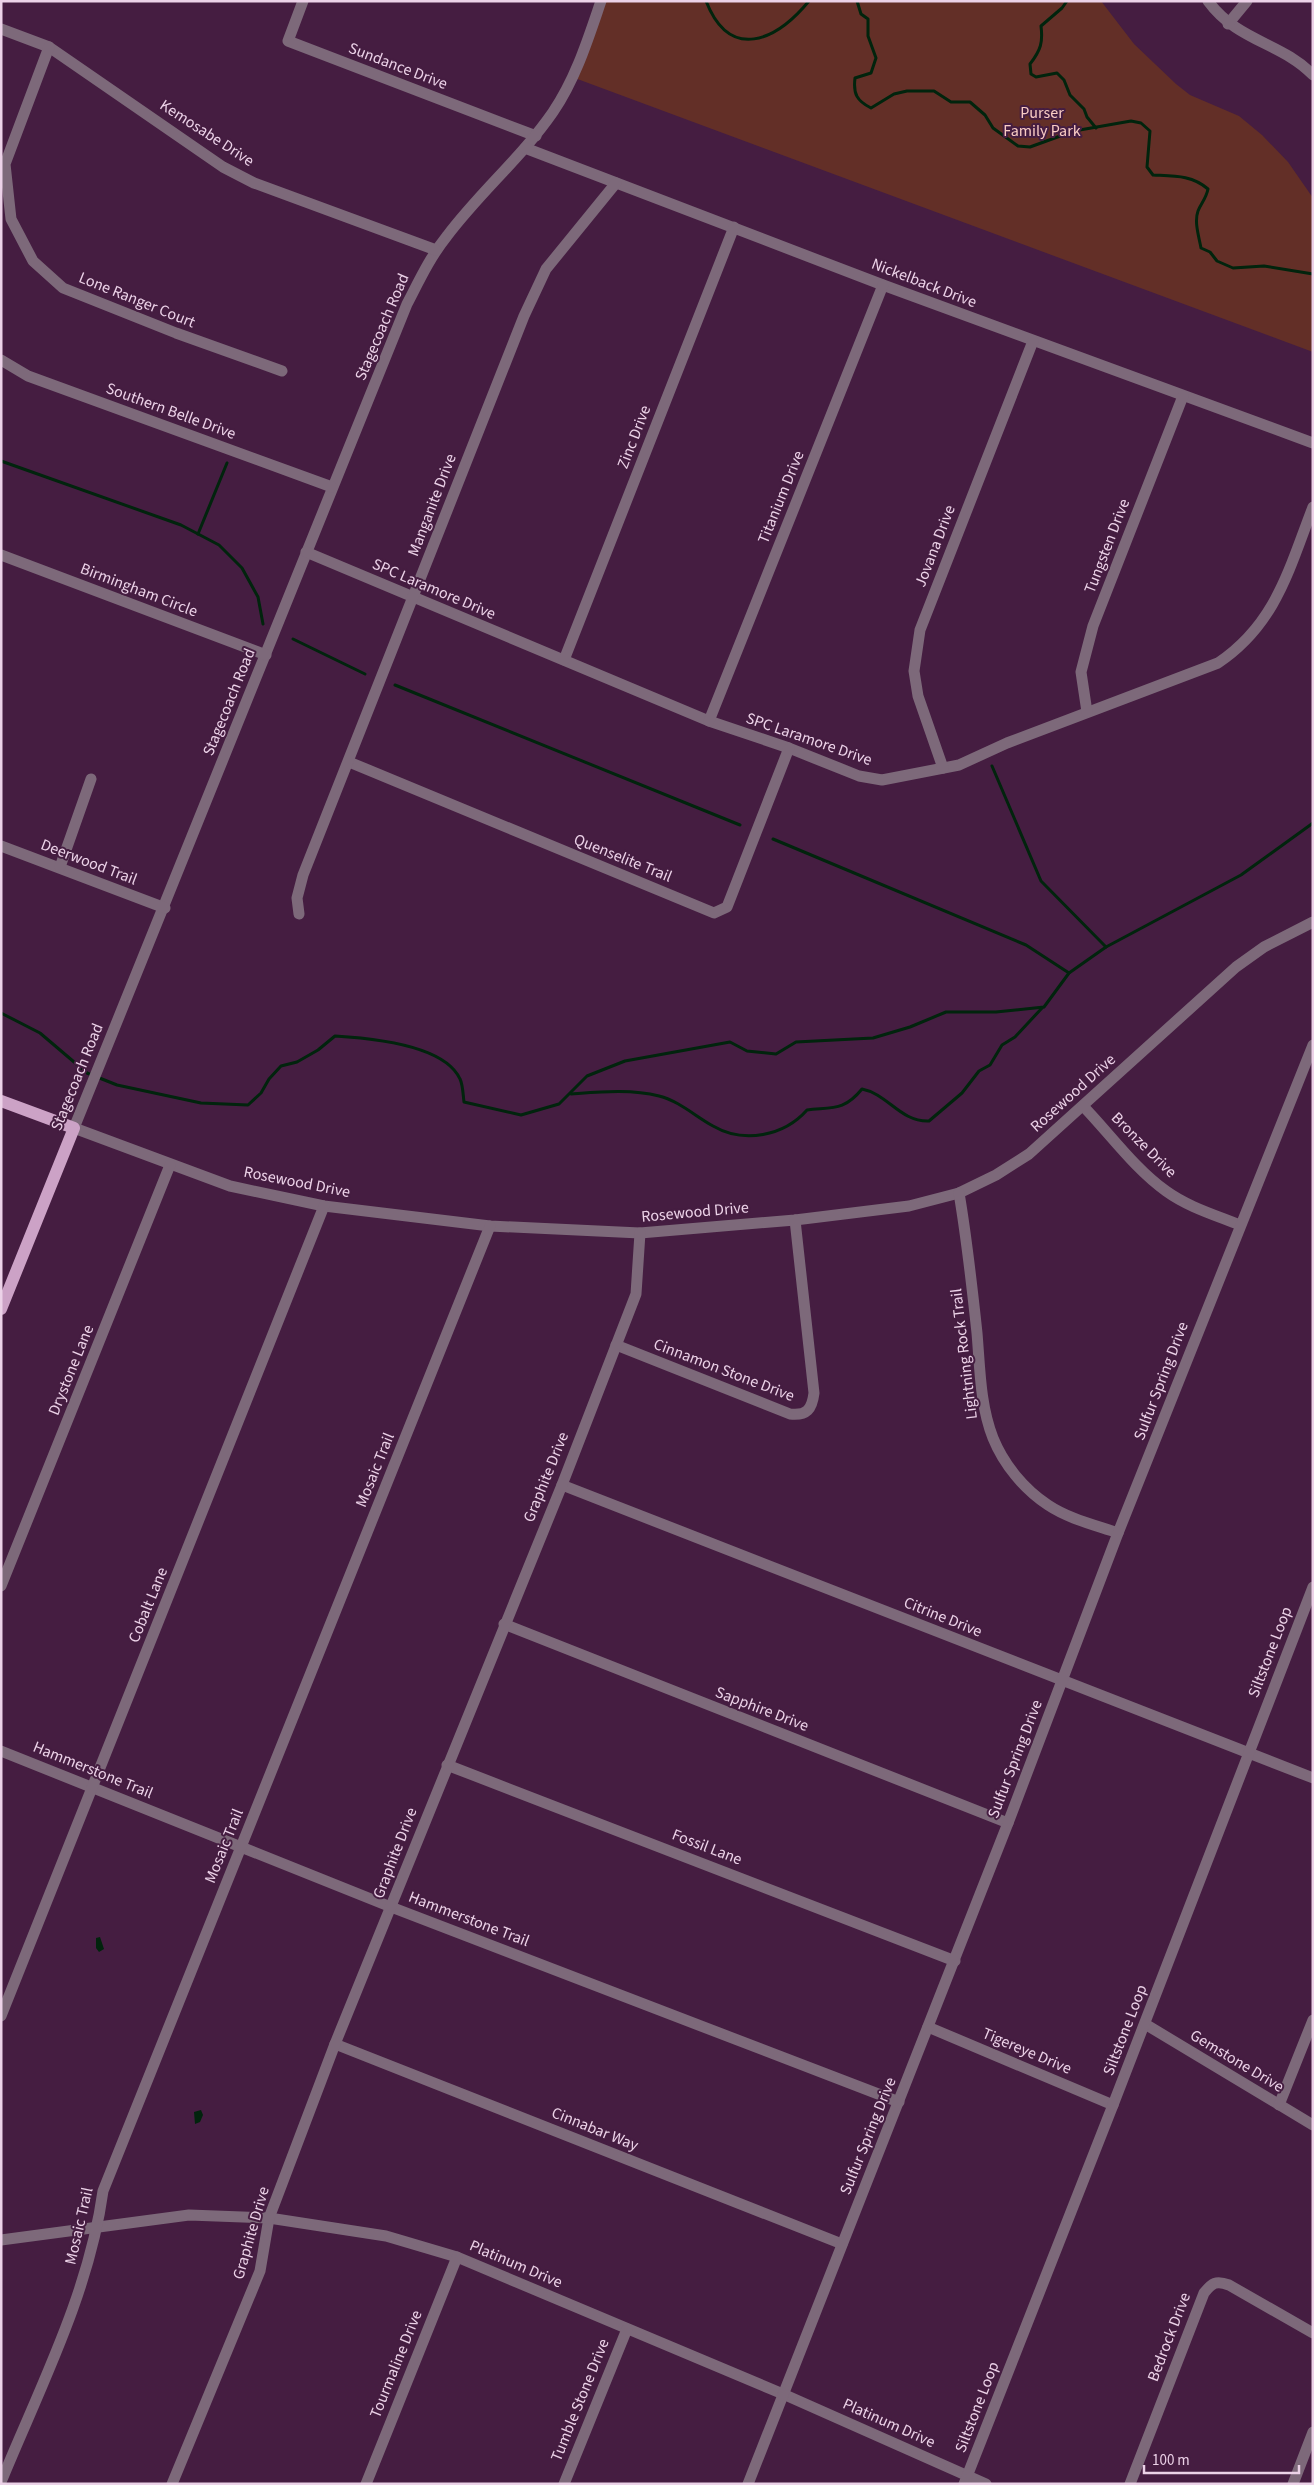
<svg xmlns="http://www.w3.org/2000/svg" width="1314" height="2485" font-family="'Source Sans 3',sans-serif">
	<rect width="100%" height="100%" fill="#451d41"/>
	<!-- green -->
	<path fill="#632f27" d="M 600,1 L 1101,1 L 1134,44 L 1176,84 L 1190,95 L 1239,116 L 1262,135 L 1288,162 L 1313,198 L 1313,352 L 572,77 Z"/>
	<!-- water -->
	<g fill="#01240d">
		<path d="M 100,1937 L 104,1949 L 99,1952 L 96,1948 L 96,1938 Z"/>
		<path d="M 201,2110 L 203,2115 L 200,2122 L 195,2124 L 194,2112 Z"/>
	</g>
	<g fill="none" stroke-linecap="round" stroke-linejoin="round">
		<!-- stream -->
		<g stroke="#01240d" stroke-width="3">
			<path d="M 706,1 C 730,62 776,41 809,1"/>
			<path d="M 857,1 L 861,14 L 868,19 L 868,36 L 876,58 L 871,73 L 855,78 C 853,94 857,101 871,108 L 894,94 L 907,91 L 934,91 L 951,102 L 970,102 L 985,115 L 993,128 L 1018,146 L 1030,147 L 1074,131 L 1131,121 L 1141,123 L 1150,131 L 1147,167 L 1153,175 C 1174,176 1192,175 1208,189 C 1206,199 1201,203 1198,211 C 1194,222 1199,237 1201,248 L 1210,252 L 1217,261 L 1233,268 L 1264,266 L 1313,274"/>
			<path d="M 1067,1 L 1062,8 L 1041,26 C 1043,42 1041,50 1030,64 L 1031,74 L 1036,77 L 1057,73 L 1064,80 L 1070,95 L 1084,109 L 1087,117 L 1096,128"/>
			<path d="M 1,461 L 181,525 L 219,545 L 242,568 L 258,597 L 263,624"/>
			<path d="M 198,534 L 227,463"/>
			<path d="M 293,639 L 365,674"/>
			<path d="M 395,685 L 740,825"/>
			<path d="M 992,766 L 1041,881 L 1106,947"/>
			<path d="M 773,839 L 1026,945 L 1069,973"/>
			<path d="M 1,1013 L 40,1033 L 87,1073 L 117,1085 L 201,1103 L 248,1105 L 261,1093 L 269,1079 L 281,1066 L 297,1062 L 318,1050 L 335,1036 C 369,1038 444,1044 460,1079 C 463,1085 463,1095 464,1102 L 521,1115 L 559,1104 L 587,1076 L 625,1061 L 730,1042 L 747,1051 L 776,1054 L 796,1042 L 873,1038 L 910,1027 L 946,1012 L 996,1012 L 1044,1007 L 1069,973 L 1106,947 L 1241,875 L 1313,823"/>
			<path d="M 571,1094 C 600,1092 631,1089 659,1096 C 679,1101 695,1116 713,1126 C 744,1144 784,1136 807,1110 C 833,1107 844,1111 862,1089 C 888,1094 900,1122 929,1121 L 962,1093 L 979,1071 L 990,1065 L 1002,1045 L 1015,1037 L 1042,1008"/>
		</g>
		<!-- minor -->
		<g stroke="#7d697a" stroke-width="11">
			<path d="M 303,1 L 288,41 L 536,136"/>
			<path d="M 601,1 C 588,39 576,78 553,112 C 522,157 480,192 447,236 C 430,257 419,281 407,304 L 74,1128 L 230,1186 L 324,1206 L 490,1226 L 640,1233 L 795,1220 L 909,1206 L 959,1193 L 996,1175 L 1029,1154 L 1236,967 L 1264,947 L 1313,922"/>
			<path d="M 1208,1 C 1238,42 1281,42 1313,75"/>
			<path d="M 1228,24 L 1247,1"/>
			<path d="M 1,29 L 49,47 L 223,167 L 254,183 L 436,250"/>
			<path d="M 49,47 L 5,164 L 11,219 L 33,261 L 63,288 L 176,333 L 282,371"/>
			<path d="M 525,148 L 883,285 L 1313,443"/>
			<path d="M 1,360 L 28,376 L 332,487"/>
			<path d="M 306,552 L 709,721 L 789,748 L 859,776 L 882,780 L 959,765 L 1007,743 L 1218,663 C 1276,624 1289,569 1313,507"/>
			<path d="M 1,555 L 266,655"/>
			<path d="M 564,660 L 734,227"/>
			<path d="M 1087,712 L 1081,672 L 1093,626 L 1183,396"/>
			<path d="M 709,721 L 883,285"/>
			<path d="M 349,762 L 714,913 L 727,907 L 789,748"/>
			<path d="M 943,768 L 918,696 L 914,671 L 920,630 L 1033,341"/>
			<path d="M 1,846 L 165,908"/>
			<path d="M 60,867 L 91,779"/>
			<path d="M 299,914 L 297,898 L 303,875 L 524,316 L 546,269 L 616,183"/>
			<path d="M 1083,1106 C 1110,1134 1135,1169 1166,1191 C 1188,1207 1215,1215 1240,1225"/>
			<path d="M 959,1193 C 967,1240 972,1286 977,1333 C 980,1368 980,1405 993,1438 C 1004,1465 1024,1489 1048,1505 C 1069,1519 1095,1525 1118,1533"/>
			<path d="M 616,1345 L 790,1414 C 807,1416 812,1409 814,1393 L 795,1220"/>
			<path d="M 562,1485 L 1313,1778"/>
			<path d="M 1,1586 L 170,1165"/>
			<path d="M 504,1624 L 1008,1823"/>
			<path d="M 1,1751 L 391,1907 L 899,2102"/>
			<path d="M 447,1765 L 955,1961"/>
			<path d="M 1,2016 L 324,1206"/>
			<path d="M 1145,2024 L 1313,2125"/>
			<path d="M 928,2027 L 1113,2105"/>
			<path d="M 335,2044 L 842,2244"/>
			<path d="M 1279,2105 L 1313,2020"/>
			<path d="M 1,2240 L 189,2215 L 269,2218 L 386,2236 L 457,2257 L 783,2394 L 986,2484"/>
			<path d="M 1,2482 C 40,2387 89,2293 103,2191 L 490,1226"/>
			<path d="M 172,2484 L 260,2271 L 269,2218 L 335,2044 L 562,1485 L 636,1294 L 640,1233"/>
			<path d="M 366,2484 L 457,2257"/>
			<path d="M 564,2484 L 627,2329"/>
			<path d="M 748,2484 L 1008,1823 L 1118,1533 L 1313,1045"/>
			<path d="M 964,2484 L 1113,2105 L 1313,1587"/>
			<path d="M 1130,2484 L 1204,2293 C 1212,2283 1216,2280 1229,2285 L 1313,2333"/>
			<path d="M 1293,2484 L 1313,2432"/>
		</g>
		<!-- major -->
		<path stroke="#cca2c6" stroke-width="12" d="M 1,1101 L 74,1128 L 1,1309"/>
	</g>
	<g text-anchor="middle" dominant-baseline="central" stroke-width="4" stroke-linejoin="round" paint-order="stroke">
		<!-- street labels -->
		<g font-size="16" fill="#ecd2e8" stroke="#451d41">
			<text transform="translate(398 66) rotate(21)">Sundance Drive</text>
			<text transform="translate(207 133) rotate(33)">Kemosabe Drive</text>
			<text transform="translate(924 283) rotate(21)">Nickelback Drive</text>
			<text transform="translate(137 300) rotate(22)">Lone Ranger Court</text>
			<text transform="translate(382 327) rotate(-67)">Stagecoach Road</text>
			<text transform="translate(171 411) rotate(20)">Southern Belle Drive</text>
			<text transform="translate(634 437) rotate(-69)">Zinc Drive</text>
			<text transform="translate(781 497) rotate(-68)">Titanium Drive</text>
			<text transform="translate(432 505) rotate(-69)">Manganite Drive</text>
			<text transform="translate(935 546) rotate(-69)">Jovana Drive</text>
			<text transform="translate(1107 546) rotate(-69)">Tungsten Drive</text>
			<text transform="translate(434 589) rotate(23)">SPC Laramore Drive</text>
			<text transform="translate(139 590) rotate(21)">Birmingham Circle</text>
			<text transform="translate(229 702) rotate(-68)">Stagecoach Road</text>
			<text transform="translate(809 739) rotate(19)">SPC Laramore Drive</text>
			<text transform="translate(623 858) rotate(22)">Quenselite Trail</text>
			<text transform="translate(89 862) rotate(21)">Deerwood Trail</text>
			<text transform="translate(77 1077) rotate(-68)">Stagecoach Road</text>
			<text transform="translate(1073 1093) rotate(-42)">Rosewood Drive</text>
			<text transform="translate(1144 1145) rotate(45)">Bronze Drive</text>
			<text transform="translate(297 1182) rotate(11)">Rosewood Drive</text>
			<text transform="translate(695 1212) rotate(-5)">Rosewood Drive</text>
			<text transform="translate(964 1354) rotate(-97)">Lightning Rock Trail</text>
			<text transform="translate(71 1370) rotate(-68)">Drystone Lane</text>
			<text transform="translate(724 1370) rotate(21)">Cinnamon Stone Drive</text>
			<text transform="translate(1161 1381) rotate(-69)">Sulfur Spring Drive</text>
			<text transform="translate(375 1470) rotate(-68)">Mosaic Trail</text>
			<text transform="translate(546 1477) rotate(-68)">Graphite Drive</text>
			<text transform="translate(148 1605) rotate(-68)">Cobalt Lane</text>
			<text transform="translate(943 1617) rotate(22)">Citrine Drive</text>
			<text transform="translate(1270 1652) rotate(-69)">Siltstone Loop</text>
			<text transform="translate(762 1709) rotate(21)">Sapphire Drive</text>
			<text transform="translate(1015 1759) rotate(-69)">Sulfur Spring Drive</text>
			<text transform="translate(93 1770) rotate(22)">Hammerstone Trail</text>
			<text transform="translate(224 1846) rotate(-68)">Mosaic Trail</text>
			<text transform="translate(707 1847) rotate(21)">Fossil Lane</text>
			<text transform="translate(395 1853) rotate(-69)">Graphite Drive</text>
			<text transform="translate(469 1919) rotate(21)">Hammerstone Trail</text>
			<text transform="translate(1125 2030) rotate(-69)">Siltstone Loop</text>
			<text transform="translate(1027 2051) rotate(23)">Tigereye Drive</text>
			<text transform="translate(1237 2061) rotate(31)">Gemstone Drive</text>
			<text transform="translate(595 2129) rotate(22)">Cinnabar Way</text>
			<text transform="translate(868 2136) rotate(-68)">Sulfur Spring Drive</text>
			<text transform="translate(79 2226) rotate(-77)">Mosaic Trail</text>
			<text transform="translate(251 2233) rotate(-74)">Graphite Drive</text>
			<text transform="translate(516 2264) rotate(23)">Platinum Drive</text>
			<text transform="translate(1169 2337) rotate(-69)">Bedrock Drive</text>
			<text transform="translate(396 2364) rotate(-68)">Tourmaline Drive</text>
			<text transform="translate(580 2400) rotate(-68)">Tumble Stone Drive</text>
			<text transform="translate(977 2407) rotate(-69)">Siltstone Loop</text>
			<text transform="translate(889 2423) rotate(24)">Platinum Drive</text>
		</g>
		<!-- park labels -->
		<g font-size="16" fill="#f9ccc4" stroke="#451d41">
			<text x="1042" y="113">Purser<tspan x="1042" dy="18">Family Park</tspan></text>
		</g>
	</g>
	<!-- border -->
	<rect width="1314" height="2485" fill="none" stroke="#ecd2e8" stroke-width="5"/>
	<!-- scale -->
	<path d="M1144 2465v8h155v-8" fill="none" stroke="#ecd2e8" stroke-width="2.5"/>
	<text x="1152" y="2465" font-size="15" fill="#ecd2e8" stroke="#451d41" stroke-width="4" paint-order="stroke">100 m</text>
</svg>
